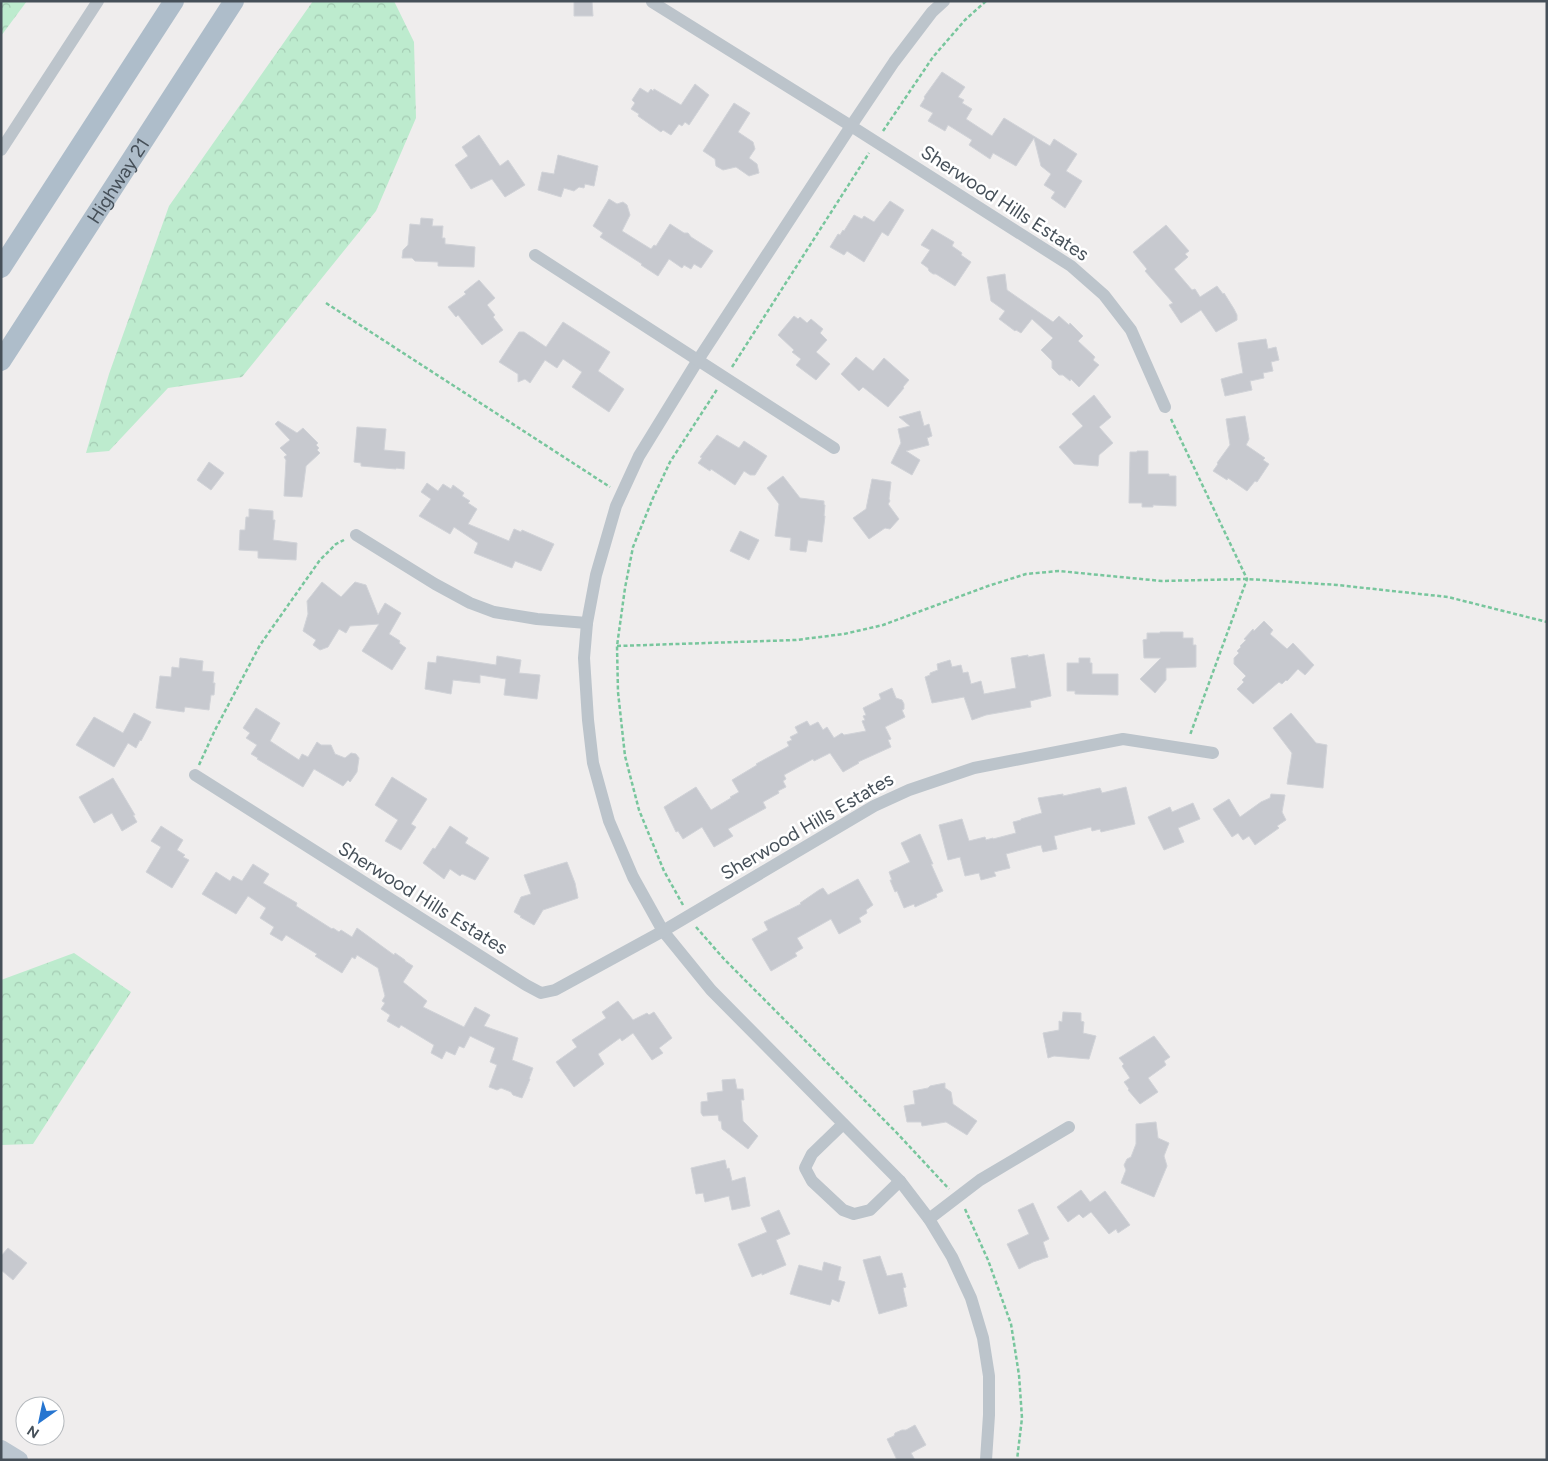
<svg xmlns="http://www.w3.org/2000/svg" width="1548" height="1461" font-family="Figtree,sans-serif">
	<defs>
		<pattern id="forest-crowns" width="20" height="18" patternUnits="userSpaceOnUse" patternTransform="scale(1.25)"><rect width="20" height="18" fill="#bdebce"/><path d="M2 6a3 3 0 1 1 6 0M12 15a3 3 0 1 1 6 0" fill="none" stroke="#a4cbb3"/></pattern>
	</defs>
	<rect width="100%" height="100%" fill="#efeded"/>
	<!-- forest -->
	<g fill="url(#forest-crowns)">
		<path d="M 1,1 L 27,1 L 1,36 Z"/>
		<path d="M 313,1 L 394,1 L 414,42 L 416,118 L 376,211 L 242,377 L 168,388 L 109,451 L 86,453 L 109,374 L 169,206 Z"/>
		<path d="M 74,953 L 131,992 L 33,1144 L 1,1145 L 1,980 Z"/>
	</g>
	<!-- building -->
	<g fill="#c7c9cf" stroke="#d1d3d8">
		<path d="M 574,1 L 592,1 L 593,16 L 574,16 Z"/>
		<path d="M 942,72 L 965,87 L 958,97 L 964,100 L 962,103 L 972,109 L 966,119 L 992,136 L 1004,118 L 1050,146 L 1054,139 L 1077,154 L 1066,171 L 1082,181 L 1065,208 L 1051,198 L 1055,192 L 1044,185 L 1051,174 L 1041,166 L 1034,138 L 1016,166 L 993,153 L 990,159 L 969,145 L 972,140 L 948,125 L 945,131 L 928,121 L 933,113 L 920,106 L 925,98 L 924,97 Z"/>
		<path d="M 695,84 L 709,95 L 689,125 L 685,122 L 682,126 L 679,124 L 671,135 L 663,130 L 661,132 L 638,116 L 639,114 L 631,109 L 635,103 L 632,100 L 640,88 L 648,93 L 651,89 L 653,91 L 654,89 L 681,105 Z"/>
		<path d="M 734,103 L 750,113 L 738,132 L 753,142 L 755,149 L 749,158 L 757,164 L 759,173 L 749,176 L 736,167 L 723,170 L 716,166 L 715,159 L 703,151 Z"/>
		<path d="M 479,135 L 500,166 L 508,160 L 525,185 L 505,197 L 492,179 L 471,189 L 455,165 L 468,156 L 462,147 Z"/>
		<path d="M 558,155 L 598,166 L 594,186 L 585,184 L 584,188 L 579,187 L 574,191 L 564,188 L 561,197 L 538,190 L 542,172 L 554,174 Z"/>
		<path d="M 609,199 L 617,204 L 623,202 L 627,205 L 630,215 L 622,231 L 651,249 L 654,245 L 656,246 L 670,224 L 684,233 L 688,233 L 691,237 L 713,251 L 701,268 L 694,264 L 691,269 L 684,265 L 682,268 L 669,259 L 658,276 L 641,265 L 642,264 L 600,237 L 603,233 L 593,226 Z"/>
		<path d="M 890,201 L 904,210 L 888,236 L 882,232 L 864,262 L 847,251 L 844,255 L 830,247 L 838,234 L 840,235 L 843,230 L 844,231 L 854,215 L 862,219 L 864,216 L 874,222 Z"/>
		<path d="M 421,218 L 433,219 L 432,226 L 443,226 L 442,238 L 445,238 L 445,244 L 475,247 L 474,267 L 438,266 L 438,262 L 415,261 L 412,258 L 402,258 L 403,250 L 408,245 L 410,224 L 420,225 Z"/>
		<path d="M 1166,225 L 1189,251 L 1185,254 L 1188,257 L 1174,269 L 1192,290 L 1195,289 L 1200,297 L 1217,286 L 1223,294 L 1224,293 L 1234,309 L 1237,315 L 1237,320 L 1216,332 L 1201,310 L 1181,323 L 1169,305 L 1173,303 L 1145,271 L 1147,269 L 1133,252 Z"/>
		<path d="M 932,229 L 954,242 L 952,246 L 962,253 L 961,255 L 971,262 L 955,286 L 936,274 L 933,274 L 929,271 L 928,268 L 921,263 L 930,250 L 921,245 Z"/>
		<path d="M 1005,274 L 1007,290 L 1053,322 L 1059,316 L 1069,325 L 1070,323 L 1083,336 L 1078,341 L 1095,357 L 1093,360 L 1099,365 L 1079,387 L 1071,379 L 1070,381 L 1063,375 L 1059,375 L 1052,368 L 1052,361 L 1041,350 L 1053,338 L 1032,319 L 1021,333 L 1016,330 L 1015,331 L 999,319 L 1005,311 L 991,301 L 987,277 Z"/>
		<path d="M 479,280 L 495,298 L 487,305 L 495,315 L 493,317 L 503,330 L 482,345 L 458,315 L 456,317 L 448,307 L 466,294 L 464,292 Z"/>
		<path d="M 794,316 L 798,319 L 800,317 L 807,323 L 811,319 L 823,329 L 820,333 L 827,340 L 816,352 L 830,364 L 816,380 L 796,365 L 801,359 L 792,352 L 794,350 L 778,335 Z"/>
		<path d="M 563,322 L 610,352 L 598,371 L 624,389 L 609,412 L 572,387 L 582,372 L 563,359 L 557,368 L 545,360 L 530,383 L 525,379 L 518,382 L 518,374 L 499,362 L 519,332 L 524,332 L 546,347 Z"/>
		<path d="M 1266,339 L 1268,349 L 1276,347 L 1279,360 L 1271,362 L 1273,371 L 1263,373 L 1264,378 L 1250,381 L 1252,390 L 1225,396 L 1221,379 L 1243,373 L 1238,343 Z"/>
		<path d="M 856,357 L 873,371 L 884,358 L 909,380 L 903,387 L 904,388 L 888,407 L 863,387 L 859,391 L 841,374 Z"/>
		<path d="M 1094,395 L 1111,417 L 1099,427 L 1113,443 L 1099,455 L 1098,466 L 1074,464 L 1059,447 L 1083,426 L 1072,414 Z"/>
		<path d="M 920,411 L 924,426 L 929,424 L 932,436 L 927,438 L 929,445 L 906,451 L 920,460 L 912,475 L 891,463 L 901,443 L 898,429 L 910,426 L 899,417 Z"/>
		<path d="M 1245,416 L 1249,439 L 1246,445 L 1265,458 L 1263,460 L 1269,464 L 1257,482 L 1255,481 L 1247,491 L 1228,478 L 1227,480 L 1213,471 L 1218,464 L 1217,463 L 1230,445 L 1226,419 Z"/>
		<path d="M 278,421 L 297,433 L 303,428 L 318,443 L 316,445 L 319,448 L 317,450 L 320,453 L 306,466 L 302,497 L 284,496 L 286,460 L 284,457 L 287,455 L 280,448 L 290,440 L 275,424 Z"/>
		<path d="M 357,427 L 386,429 L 384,450 L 405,452 L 404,469 L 396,468 L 396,469 L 361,466 L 361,463 L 354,462 Z"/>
		<path d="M 717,435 L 739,448 L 744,441 L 767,456 L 755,475 L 750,475 L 744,471 L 735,485 L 711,469 L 710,471 L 698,463 L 702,458 L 700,457 Z"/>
		<path d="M 1137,451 L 1148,451 L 1148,474 L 1169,474 L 1169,476 L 1176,476 L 1176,506 L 1153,505 L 1153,507 L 1142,507 L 1142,503 L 1129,503 L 1130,452 L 1137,452 Z"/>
		<path d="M 209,462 L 224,473 L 211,490 L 197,480 Z"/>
		<path d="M 783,476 L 800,498 L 824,501 L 824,505 L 825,505 L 824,516 L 825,516 L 822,542 L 808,540 L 806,552 L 790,550 L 791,538 L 775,536 L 779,504 L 767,488 Z"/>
		<path d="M 872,479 L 891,482 L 889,499 L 890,501 L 888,504 L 899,519 L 890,529 L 885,528 L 869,539 L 853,518 L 866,509 Z"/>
		<path d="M 427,483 L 438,491 L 443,484 L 451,489 L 453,485 L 464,493 L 462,496 L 470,501 L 468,503 L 477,509 L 468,524 L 509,541 L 514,529 L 521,532 L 522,530 L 554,544 L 541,571 L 515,561 L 512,568 L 474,553 L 478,543 L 454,527 L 450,534 L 419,516 L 431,499 L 421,492 Z"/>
		<path d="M 249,509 L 273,511 L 273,520 L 275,520 L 273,540 L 297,543 L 296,560 L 258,558 L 258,551 L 239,550 L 240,530 L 245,530 L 246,517 L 249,517 Z"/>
		<path d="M 740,531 L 759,540 L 749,560 L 730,551 Z"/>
		<path d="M 322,582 L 341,597 L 355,582 L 366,585 L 378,615 L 385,603 L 401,613 L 389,634 L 400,641 L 399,643 L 406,648 L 392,670 L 362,651 L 379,624 L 350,626 L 346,633 L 339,629 L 328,647 L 320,650 L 313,645 L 316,640 L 303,631 L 308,614 L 307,601 Z"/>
		<path d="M 1264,621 L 1273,630 L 1270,634 L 1287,649 L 1293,643 L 1314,665 L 1305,675 L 1298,669 L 1287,681 L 1286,680 L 1282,684 L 1279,682 L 1253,704 L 1237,689 L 1244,682 L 1242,680 L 1246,676 L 1234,664 L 1234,658 L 1239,653 L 1237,651 L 1241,647 L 1240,646 L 1246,640 L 1244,639 L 1253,629 L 1254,631 Z"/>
		<path d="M 1160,632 L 1183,632 L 1183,638 L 1193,638 L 1193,645 L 1196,645 L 1196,667 L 1166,668 L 1166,680 L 1155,693 L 1140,679 L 1161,658 L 1144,658 L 1143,640 L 1147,639 L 1147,633 L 1160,633 Z"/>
		<path d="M 1044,654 L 1051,696 L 1030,701 L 1031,707 L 986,715 L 972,720 L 964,697 L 932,703 L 925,677 L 930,675 L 930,673 L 938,670 L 937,664 L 950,660 L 952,667 L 961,665 L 963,673 L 968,672 L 971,684 L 981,681 L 984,694 L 1016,688 L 1011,658 L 1028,655 L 1028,657 Z"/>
		<path d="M 437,656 L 496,665 L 497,656 L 521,660 L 519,673 L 540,675 L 537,699 L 504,695 L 506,679 L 480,675 L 480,683 L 453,680 L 451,694 L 425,689 L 428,662 L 436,663 Z"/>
		<path d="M 180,658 L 203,661 L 202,671 L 214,672 L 213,683 L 215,683 L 214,695 L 211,695 L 209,710 L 185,707 L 184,712 L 156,708 L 160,676 L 171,677 L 172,667 L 179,668 Z"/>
		<path d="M 1079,658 L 1090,658 L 1090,663 L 1092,663 L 1092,674 L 1118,674 L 1118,695 L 1075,694 L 1075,691 L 1067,691 L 1067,663 L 1079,663 Z"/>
		<path d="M 892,688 L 896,698 L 902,700 L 904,704 L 904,709 L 902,710 L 905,717 L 885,727 L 891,739 L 888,740 L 891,747 L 858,762 L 859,763 L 843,772 L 830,753 L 814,761 L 813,759 L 784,775 L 786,779 L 783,781 L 786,787 L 778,791 L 779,793 L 763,802 L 766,808 L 728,829 L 733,836 L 714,847 L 702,827 L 683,839 L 678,831 L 676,832 L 664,807 L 696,787 L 711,810 L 731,798 L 730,797 L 739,792 L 732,780 L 757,765 L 756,764 L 789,746 L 787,742 L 792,740 L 790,737 L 798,733 L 795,727 L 807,721 L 810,726 L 818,722 L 823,730 L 827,727 L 834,738 L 842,733 L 844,735 L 866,731 L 862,721 L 865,720 L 863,716 L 866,715 L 863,708 L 881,699 L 879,694 Z"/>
		<path d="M 256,708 L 280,723 L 270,741 L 299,760 L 302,754 L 308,757 L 317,742 L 321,745 L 331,745 L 335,754 L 345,758 L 351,753 L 356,754 L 359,758 L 357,772 L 350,782 L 348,780 L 343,786 L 314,769 L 303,787 L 257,759 L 258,758 L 251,754 L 257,745 L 246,738 L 250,733 L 243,728 Z"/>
		<path d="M 134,713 L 151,722 L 141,741 L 140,740 L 136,748 L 128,743 L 114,767 L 76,745 L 94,717 L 123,733 Z"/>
		<path d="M 1291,713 L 1316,743 L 1327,745 L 1323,788 L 1287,784 L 1292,753 L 1273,728 Z"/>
		<path d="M 392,777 L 427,799 L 411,824 L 416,827 L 401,850 L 385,841 L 398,820 L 375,805 Z"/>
		<path d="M 113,778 L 135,815 L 133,815 L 137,822 L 122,831 L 112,813 L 94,823 L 79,797 Z"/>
		<path d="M 1126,787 L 1135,824 L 1101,832 L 1100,829 L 1092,831 L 1091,827 L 1054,836 L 1057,849 L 1043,852 L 1041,845 L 1036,846 L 1006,854 L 1010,868 L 994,872 L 996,876 L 981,880 L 979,873 L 965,876 L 960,857 L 948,860 L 939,825 L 962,819 L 969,841 L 985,837 L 986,840 L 993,838 L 993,839 L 1016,833 L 1013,822 L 1021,820 L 1021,819 L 1042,813 L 1038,798 L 1063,794 L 1063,796 L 1100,788 L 1102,793 Z"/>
		<path d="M 1271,794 L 1285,795 L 1282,812 L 1286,820 L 1277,826 L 1279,828 L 1255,845 L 1249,836 L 1243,840 L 1238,833 L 1232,837 L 1213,809 L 1229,799 L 1240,817 L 1261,802 L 1270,798 Z"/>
		<path d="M 1193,803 L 1200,819 L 1178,828 L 1184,842 L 1164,850 L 1148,817 L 1170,807 L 1172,812 Z"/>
		<path d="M 161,826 L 183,840 L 177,850 L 185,855 L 183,857 L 189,860 L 172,888 L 146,872 L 161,847 L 151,841 Z"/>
		<path d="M 450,826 L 468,838 L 465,843 L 489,858 L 475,880 L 462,874 L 460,876 L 450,869 L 444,879 L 423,863 L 433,848 L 435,849 Z"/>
		<path d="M 920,834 L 933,864 L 931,864 L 943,891 L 936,894 L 937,897 L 915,907 L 914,904 L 904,908 L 897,891 L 895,892 L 890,880 L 892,880 L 889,872 L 910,862 L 901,843 Z"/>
		<path d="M 567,862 L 575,883 L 578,898 L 543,910 L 534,925 L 520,917 L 521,916 L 514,912 L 521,897 L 531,894 L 524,875 Z"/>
		<path d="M 253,864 L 269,874 L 263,883 L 297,903 L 296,906 L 332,929 L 333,928 L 339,932 L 341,930 L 352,937 L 357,928 L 394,955 L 395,953 L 405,960 L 405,961 L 413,966 L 403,982 L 427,1001 L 423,1007 L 464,1027 L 475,1007 L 490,1015 L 484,1026 L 518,1038 L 512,1060 L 533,1068 L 529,1079 L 530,1079 L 522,1098 L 513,1095 L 511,1092 L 501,1088 L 497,1090 L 489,1087 L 497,1065 L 490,1062 L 495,1048 L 470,1036 L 464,1048 L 459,1046 L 455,1055 L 446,1051 L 442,1059 L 431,1053 L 434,1045 L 401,1025 L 399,1028 L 387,1021 L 390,1015 L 381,1009 L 385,1003 L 382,1001 L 385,996 L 378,968 L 357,955 L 355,959 L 352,957 L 342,973 L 315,956 L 317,954 L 286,935 L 282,941 L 270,934 L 274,927 L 260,918 L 266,908 L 248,896 L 236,914 L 202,894 L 216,872 L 230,881 L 233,876 L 242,881 Z"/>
		<path d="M 858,879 L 873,905 L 866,910 L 867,913 L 859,918 L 861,922 L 839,934 L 831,919 L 797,938 L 803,948 L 795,953 L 797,956 L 771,971 L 752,939 L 768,930 L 764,922 L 801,904 L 800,903 L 819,890 L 823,888 L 828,895 Z"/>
		<path d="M 618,1001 L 633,1020 L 647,1013 L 649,1015 L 654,1012 L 672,1038 L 659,1048 L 663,1053 L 652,1060 L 633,1033 L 622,1041 L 620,1038 L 598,1054 L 604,1064 L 574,1087 L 556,1062 L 577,1047 L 572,1040 L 606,1018 L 602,1012 Z"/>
		<path d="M 1063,1012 L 1081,1013 L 1081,1021 L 1084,1022 L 1083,1033 L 1096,1036 L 1089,1059 L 1054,1056 L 1048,1058 L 1043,1033 L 1059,1030 L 1059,1021 L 1062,1022 Z"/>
		<path d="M 1154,1036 L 1170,1057 L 1164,1061 L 1166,1065 L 1148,1078 L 1158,1092 L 1140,1104 L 1128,1090 L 1129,1089 L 1124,1082 L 1130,1078 L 1122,1066 L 1124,1064 L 1119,1058 Z"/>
		<path d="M 735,1079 L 737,1089 L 743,1089 L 744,1100 L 741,1100 L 743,1121 L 758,1136 L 748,1149 L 722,1129 L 721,1121 L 719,1121 L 718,1115 L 703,1116 L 701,1113 L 701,1102 L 708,1101 L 707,1093 L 723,1091 L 722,1080 Z"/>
		<path d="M 945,1083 L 945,1088 L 951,1092 L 953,1104 L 977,1121 L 967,1135 L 946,1122 L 922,1126 L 921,1122 L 907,1122 L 904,1106 L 915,1104 L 913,1091 L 928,1088 L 930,1086 Z"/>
		<path d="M 1156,1122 L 1158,1138 L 1169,1143 L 1164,1156 L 1167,1166 L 1154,1197 L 1121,1183 L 1126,1170 L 1124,1165 L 1127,1159 L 1131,1157 L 1136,1144 L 1136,1124 Z"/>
		<path d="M 725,1160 L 727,1169 L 729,1168 L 732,1181 L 745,1177 L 750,1206 L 732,1210 L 729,1196 L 705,1202 L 703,1193 L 696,1194 L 691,1168 Z"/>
		<path d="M 1081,1190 L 1090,1202 L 1105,1191 L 1130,1225 L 1118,1233 L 1116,1229 L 1109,1234 L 1091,1212 L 1083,1218 L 1079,1214 L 1068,1222 L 1057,1207 Z"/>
		<path d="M 1033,1203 L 1049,1239 L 1043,1242 L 1048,1257 L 1033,1262 L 1019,1269 L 1007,1244 L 1029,1234 L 1018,1210 Z"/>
		<path d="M 779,1210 L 790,1234 L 776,1240 L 786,1265 L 762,1275 L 762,1273 L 752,1277 L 738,1244 L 767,1232 L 761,1218 Z"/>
		<path d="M 8,1248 L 27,1263 L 13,1280 L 1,1270 L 1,1256 Z"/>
		<path d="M 880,1256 L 887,1276 L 902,1273 L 906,1287 L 903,1288 L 907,1306 L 879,1314 L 863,1260 Z"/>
		<path d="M 824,1262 L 841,1267 L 838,1280 L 845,1282 L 839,1302 L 832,1299 L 830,1305 L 790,1294 L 799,1265 L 822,1271 Z"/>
		<path d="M 915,1425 L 926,1445 L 911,1453 L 915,1460 L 897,1460 L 887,1439 L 894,1436 L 895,1433 L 902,1430 L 906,1430 Z"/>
	</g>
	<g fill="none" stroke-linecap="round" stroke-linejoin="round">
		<!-- path -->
		<g stroke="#78c69d" stroke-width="2.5" stroke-dasharray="4 2.5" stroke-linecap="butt">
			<path d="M 883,131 L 933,57 L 965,20 L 986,1"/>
			<path d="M 326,303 L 610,487"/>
			<path d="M 732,367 L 869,153"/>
			<path d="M 1171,419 L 1247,579 L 1190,735"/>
			<path d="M 617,646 L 796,640 L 844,634 L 883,625 L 988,586 L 1026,574 L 1059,571 L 1162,581 L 1247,579 L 1337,585 L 1448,597 L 1547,622"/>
			<path d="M 199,765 L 215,730 L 260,645 L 320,560 L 336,544 L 344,540"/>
			<path d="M 683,905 L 664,871 L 639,810 L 625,756 L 618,692 L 617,646 L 625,588 L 633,547 L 653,498 L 670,462 L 718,388"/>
			<path d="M 696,927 L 724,959 L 896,1132 L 949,1189"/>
			<path d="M 965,1209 L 988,1260 L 1011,1324 L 1019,1375 L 1022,1418 L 1017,1460"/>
		</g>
		<!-- street -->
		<g stroke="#bcc4cb" stroke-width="12">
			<path d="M 944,1 L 932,12 L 894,62 L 851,126 L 698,360 L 639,456 L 616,506 L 596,575 L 587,623 L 584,658 L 588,720 L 593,763 L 609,821 L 633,877 L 663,931 L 711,990 L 900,1181 L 929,1219 L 952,1257 L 971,1298 L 983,1338 L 989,1376 L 989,1415 L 986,1460"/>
			<path d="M 652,2 L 851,126 L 1071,266 L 1104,295 L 1131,330 L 1165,407"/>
			<path d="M 1,150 L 98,1"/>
			<path d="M 535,255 L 834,448"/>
			<path d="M 356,535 L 435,584 L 470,603 L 494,612 L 537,619 L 587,623"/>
			<path d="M 195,775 L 526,985 L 541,993 L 555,990 L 663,931 L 874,806 L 909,790 L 974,768 L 1123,739 L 1213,753"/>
			<path d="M 843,1124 L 812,1154 L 805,1168 L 812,1181 L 843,1210 L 854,1214 L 870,1210 L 900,1181"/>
			<path d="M 929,1219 L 980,1180 L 1069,1127"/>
		</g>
		<!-- secondary -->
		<path stroke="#bbc6d0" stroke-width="18" d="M 1,1449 L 19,1460"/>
		<!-- primary -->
		<g stroke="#aebdca" stroke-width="20">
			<path d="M 1,268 L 174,1"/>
			<path id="s1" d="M 1,361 L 234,1"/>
		</g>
	</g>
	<g text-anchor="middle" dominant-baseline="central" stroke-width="5" stroke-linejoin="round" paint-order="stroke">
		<!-- street labels -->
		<g font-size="19" fill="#465059" stroke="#fff">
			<text stroke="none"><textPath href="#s1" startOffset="215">Highway 21</textPath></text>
			<text transform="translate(1005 203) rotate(33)">Sherwood Hills Estates</text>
			<text transform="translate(807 826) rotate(-30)">Sherwood Hills Estates</text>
			<text transform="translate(423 898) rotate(32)">Sherwood Hills Estates</text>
		</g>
	</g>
	<!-- border -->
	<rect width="1548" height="1461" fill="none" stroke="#465059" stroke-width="5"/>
	<!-- north arrow -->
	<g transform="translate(40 1421) rotate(213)"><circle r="24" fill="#ffffff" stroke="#b5b9bd"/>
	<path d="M0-4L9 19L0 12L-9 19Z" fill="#2675d0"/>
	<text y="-8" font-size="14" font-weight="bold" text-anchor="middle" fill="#465059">N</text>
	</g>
</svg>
